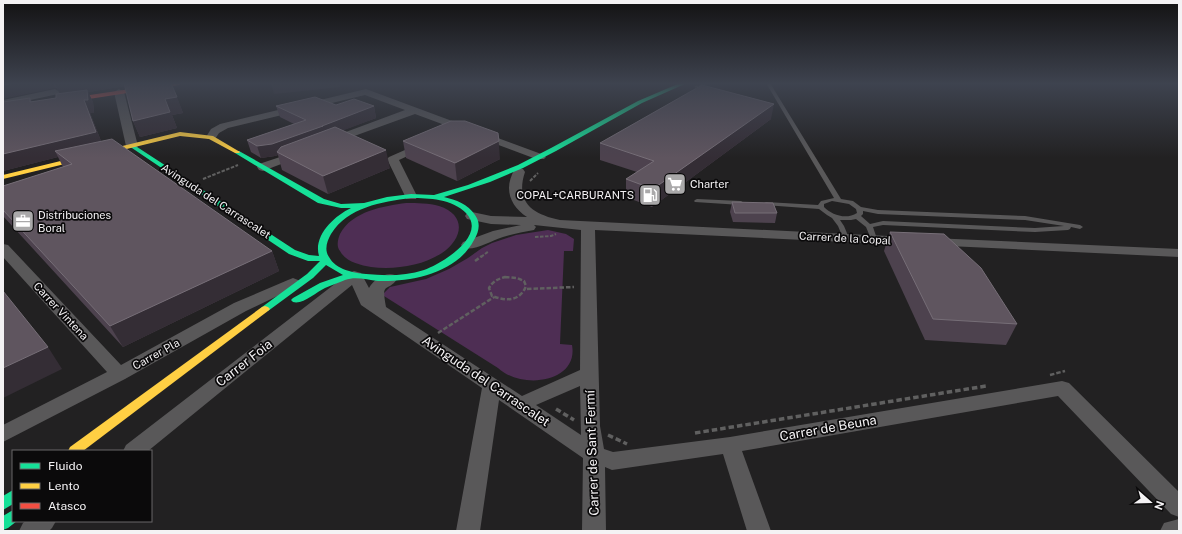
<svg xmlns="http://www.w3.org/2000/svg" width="1182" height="534" font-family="'Public Sans',sans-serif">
	<rect width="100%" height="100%" fill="#222122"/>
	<!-- green -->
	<g fill="#4e2e54">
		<path d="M 406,203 C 417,203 429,203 439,206 C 467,215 463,239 442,253 C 422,266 394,270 371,267 C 360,265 346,262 340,251 C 336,246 338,239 340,234 C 352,211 384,206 406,203 Z"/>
		<path d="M 548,230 L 566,234 L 574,239 L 573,251 L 564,251 L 560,344 L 572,345 C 579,383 521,390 498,368 L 384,296 L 384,293 L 390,287 L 426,279 L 449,269 L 468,258 L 482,248 L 492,243 L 516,235 Z"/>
	</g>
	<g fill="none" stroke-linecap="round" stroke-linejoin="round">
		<!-- path-far3 -->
		<path stroke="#606060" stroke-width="1.5" stroke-dasharray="3 1.5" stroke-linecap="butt" d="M 695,87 L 708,83"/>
		<!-- path-far2 -->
		<g stroke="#606060" stroke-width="2" stroke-dasharray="3.5 1.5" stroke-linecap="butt">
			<path d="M 203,179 L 238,165"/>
			<path d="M 530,181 L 538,173"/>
			<path d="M 535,237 L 551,236 L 556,234"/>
			<path d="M 481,257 L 489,251"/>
		</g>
		<!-- path-far1 -->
		<g stroke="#606060" stroke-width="2.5" stroke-dasharray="4.5 2" stroke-linecap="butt">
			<path d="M 475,261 L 482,256"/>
			<path d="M 505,277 L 517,278 L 524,281 L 526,286 C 520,302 505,301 492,296 L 489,288 C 493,281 498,279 505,277 Z"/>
			<path d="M 527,289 L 574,287"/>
			<path d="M 438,333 L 494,297"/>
			<path d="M 1050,375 L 1065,371"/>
		</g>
		<!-- path -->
		<g stroke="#606060" stroke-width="3.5" stroke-dasharray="5.5 3" stroke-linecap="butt">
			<path d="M 556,409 L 574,420"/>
			<path d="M 695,433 L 986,386"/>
			<path d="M 608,435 L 627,444"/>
		</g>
		<!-- lane -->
		<g fill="#595859" fill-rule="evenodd">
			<path d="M 766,83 L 770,83 L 841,199 L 853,201 L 861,207 L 878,210 L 1025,216 L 1080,225 L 1083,227 L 1080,229 L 1071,227 L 1070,229 L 1068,230 L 1035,232 L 883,225 L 873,227 L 877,239 L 874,241 L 871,239 L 866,227 L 856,219 L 851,220 L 840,220 L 844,226 L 849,238 L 846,240 L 843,238 L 838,226 L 832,218 L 827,215 L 819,209 L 764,205 L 763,204 L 764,203 L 766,202 L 818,205 L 821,201 L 834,198 ZM 832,201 L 849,204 L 856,209 L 857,213 C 846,220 832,215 824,207 L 824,204 ZM 863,211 L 878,214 L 1025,220 L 1064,226 L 1035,228 L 883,221 L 870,224 L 861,216 L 863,214 Z"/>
			<path d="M 697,199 L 741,201 L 744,203 L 741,205 L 695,202 L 694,201 L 695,200 Z"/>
		</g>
		<!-- street -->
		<g fill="#595859" fill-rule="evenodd">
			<path d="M 55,89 L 60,92 L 58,94 L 3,106 L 3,100 Z"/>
			<path d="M 119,89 L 124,92 L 138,146 L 136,148 L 128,148 L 126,146 L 114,92 Z"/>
			<path d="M 366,89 L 544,155 L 546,157 L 544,159 L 536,159 L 415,114 L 335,143 L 327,143 L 325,141 L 327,139 L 405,110 L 365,95 L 228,128 L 219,133 L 215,139 L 207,139 L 206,137 L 211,129 L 220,124 Z"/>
			<path d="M 423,142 L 429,145 L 427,147 L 399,160 L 417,196 L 416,199 L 406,199 L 405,196 L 387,159 L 389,157 Z"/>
			<path d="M 298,151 L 302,152 L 304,154 L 302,156 L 263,171 L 259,170 L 257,167 L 259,164 Z"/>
			<path d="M 519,168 L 523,169 L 525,172 C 515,202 532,214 560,220 L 908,237 L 913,238 L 915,241 L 913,244 L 908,245 L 595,230 L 600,426 L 604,449 L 613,452 L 730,437 L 1062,381 L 1069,383 L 1179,492 L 1179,517 L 1171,514 L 1058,396 L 742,451 L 771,531 L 747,531 L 723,454 L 612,470 L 605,467 L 606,531 L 582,531 L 583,458 L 499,400 L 480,531 L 456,531 L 482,388 L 361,305 L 352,285 L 148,451 L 123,451 L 126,445 L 349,273 L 354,271 L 361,273 L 369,288 C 374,279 385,272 395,275 L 398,278 C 387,294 381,280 386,307 L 522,396 L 580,370 L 581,230 L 534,225 L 536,227 L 534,230 C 523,232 513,234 503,237 C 490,241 476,251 463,248 L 461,245 L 463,242 L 493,231 L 521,225 L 491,224 L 467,219 L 465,216 L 467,213 L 472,212 L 491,216 L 527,217 C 510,206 503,188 515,169 ZM 580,386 L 581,435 L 536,405 Z"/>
			<path d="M 932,238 L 1179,249 L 1179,257 L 927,245 L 925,242 L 927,239 Z"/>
			<path d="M 3,244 L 8,245 L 121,365 L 234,303 L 288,280 L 293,278 L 298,280 L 301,283 L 298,286 L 246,311 L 125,379 L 3,442 L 3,425 L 107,372 L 3,257 Z"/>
			<path d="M 1179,519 L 1179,531 L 1160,531 L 1164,523 Z"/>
			<path d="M 26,521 L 56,521 L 52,528 L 49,531 L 19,531 L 23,523 Z"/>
		</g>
		<!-- fast -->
		<g fill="#16e098" fill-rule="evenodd">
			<path d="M 680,83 L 687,83 L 642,103 L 556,151 L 523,168 L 490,182 L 444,197 C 456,200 468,204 475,215 C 481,223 479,232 474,240 C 457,273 412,282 378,281 C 367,280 356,276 345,280 C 339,283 331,285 325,288 C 316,292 303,305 293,302 L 291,300 L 293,298 L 320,283 L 343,275 L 326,265 L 313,278 L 268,311 L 262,311 L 260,309 L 262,307 L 307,274 L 320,261 L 308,261 L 289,254 L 129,146 L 132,144 L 134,145 L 295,250 L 309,255 L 319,256 C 313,236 334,216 351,208 L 341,208 L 318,203 L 235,153 L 235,151 L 239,151 L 324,199 L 341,204 L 364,203 L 387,197 L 411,194 L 434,195 L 468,185 L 518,165 L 551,148 L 638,101 ZM 411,198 C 429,198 452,199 466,213 C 488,236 441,264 424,270 C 405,276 386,276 366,274 C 354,273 336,270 329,257 C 324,250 327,241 331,234 C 348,207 381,202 411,198 Z"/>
			<path d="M 13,490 L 13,504 L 3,510 L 3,496 Z"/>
			<path d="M 13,510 L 13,521 L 17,521 L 8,528 L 3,530 L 3,516 Z"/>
		</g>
		<!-- slow -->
		<g fill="#ffcf43" fill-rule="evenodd">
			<path d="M 180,132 L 213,136 L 240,152 L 239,153 L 235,153 L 209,139 L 180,136 L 3,179 L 3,175 Z"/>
			<path d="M 265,306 L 268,307 L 270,309 L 268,311 L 83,451 L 68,451 L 70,447 L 262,307 Z"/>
		</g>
		<!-- jam -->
		<path fill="#f24e42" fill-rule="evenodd" d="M 170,83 L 182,83 L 179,85 L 63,103 L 60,101 L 63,99 Z"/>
	</g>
	<!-- wall -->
	<g fill="#4d424e">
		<path d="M 3,83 L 171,83 L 183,113 L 172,115 L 177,128 L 140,137 L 133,121 L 125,86 L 88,92 L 93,102 L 94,113 L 90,113 L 101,141 L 272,251 L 279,271 L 123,347 L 3,216 L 3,186 L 63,167 L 58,157 L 3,171 L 3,102 L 30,98 L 32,102 L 56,98 L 60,94 L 57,88 Z"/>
		<path d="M 336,105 L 374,106 L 376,118 L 343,130 L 390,168 L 328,194 L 282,170 L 278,155 L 275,156 L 261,158 L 251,152 L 247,140 L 294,124 L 280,117 L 276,106 Z"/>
		<path d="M 771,119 L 652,207 L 626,197 L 626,179 L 637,172 L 600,160 L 600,143 Z"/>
		<path d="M 403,141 L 500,159 L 457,181 L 406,158 Z"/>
		<path d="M 732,202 L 777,213 L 775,223 L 733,222 L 730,212 Z"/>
		<path d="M 890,232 L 1017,324 L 1006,345 L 925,340 L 884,251 Z"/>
	</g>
	<!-- shaded-wall -->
	<g fill="#342d35">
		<path d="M 13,83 L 52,83 L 55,88 L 3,99 L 3,85 Z"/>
		<path d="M 62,83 L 139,83 L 140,84 L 88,92 L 93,102 L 94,113 L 90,113 L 103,146 L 55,151 L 58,157 L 3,171 L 3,154 L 84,100 L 61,96 L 55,84 Z"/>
		<path d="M 271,83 L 340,83 L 340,87 L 274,94 Z"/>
		<path d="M 177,97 L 183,113 L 172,115 L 177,128 L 140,137 L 133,121 L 165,99 Z"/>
		<path d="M 774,104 L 771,119 L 652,207 L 653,189 Z"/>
		<path d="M 374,106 L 376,118 L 326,137 L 277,152 L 278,155 L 275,156 L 261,158 L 257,146 Z"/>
		<path d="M 498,133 L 500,159 L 457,181 L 455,163 Z"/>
		<path d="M 386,150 L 390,168 L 328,194 L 323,176 Z"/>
		<path d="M 272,251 L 279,271 L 123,347 L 110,326 Z"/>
		<path d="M 48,347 L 62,369 L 3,398 L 3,368 Z"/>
	</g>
	<!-- building -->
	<g fill="#5f555f" stroke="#766e77">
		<path d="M 3,83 L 13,83 L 3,85 Z"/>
		<path d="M 124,83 L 171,83 L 177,97 L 165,99 L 170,112 L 133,121 Z"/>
		<path d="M 702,85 L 774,104 L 653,189 L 626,179 L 654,161 L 600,143 Z"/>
		<path d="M 87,90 L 88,100 L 84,100 L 96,132 L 3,154 L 3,102 L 30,98 L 30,102 L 56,98 L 56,94 Z"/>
		<path d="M 315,97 L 336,105 L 354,99 L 374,106 L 322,126 L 323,126 L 272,144 L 257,146 L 247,140 L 306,120 L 276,106 Z"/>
		<path d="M 451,121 L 465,121 L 498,133 L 499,141 L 455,163 L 403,141 Z"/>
		<path d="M 335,127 L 386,150 L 323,176 L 277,152 L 281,147 Z"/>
		<path d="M 112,139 L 272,251 L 110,326 L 3,210 L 3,186 L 72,164 L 55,151 Z"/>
		<path d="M 732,202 L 773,203 L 777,213 L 735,213 Z"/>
		<path d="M 890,232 L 944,234 L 981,268 L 1017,324 L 933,319 Z"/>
		<path d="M 3,291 L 48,347 L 3,368 Z"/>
	</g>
	<!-- sky -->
	<linearGradient id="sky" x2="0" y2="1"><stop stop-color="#131213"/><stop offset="0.53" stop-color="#3e434f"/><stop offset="1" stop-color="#3e434f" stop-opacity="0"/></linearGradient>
	<rect width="1182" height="158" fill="url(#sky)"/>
	<!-- icons -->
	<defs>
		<g id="supermarket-square" transform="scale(1.15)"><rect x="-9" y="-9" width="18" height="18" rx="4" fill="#aaa9aa" stroke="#0b0a0b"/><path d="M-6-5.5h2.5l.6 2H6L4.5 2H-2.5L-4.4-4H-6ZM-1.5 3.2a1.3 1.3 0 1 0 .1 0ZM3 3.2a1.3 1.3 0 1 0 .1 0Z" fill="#fff"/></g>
		<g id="fuel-square" transform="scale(1.15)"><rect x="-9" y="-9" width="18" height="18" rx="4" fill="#aaa9aa" stroke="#0b0a0b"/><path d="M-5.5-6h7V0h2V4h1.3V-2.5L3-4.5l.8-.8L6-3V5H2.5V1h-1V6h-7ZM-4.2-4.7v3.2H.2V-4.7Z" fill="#fff"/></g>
		<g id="office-square" transform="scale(1.15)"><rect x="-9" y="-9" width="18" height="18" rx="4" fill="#aaa9aa" stroke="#0b0a0b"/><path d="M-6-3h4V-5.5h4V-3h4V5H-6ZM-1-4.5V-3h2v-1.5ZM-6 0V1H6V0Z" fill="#fff"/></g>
	</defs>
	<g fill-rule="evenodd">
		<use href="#supermarket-square" x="675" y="184"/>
		<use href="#fuel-square" x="650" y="195"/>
		<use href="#office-square" x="23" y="221"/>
	</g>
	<g text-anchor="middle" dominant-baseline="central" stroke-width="3.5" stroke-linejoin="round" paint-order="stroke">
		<!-- poi labels -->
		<g font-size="11" fill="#f4f2f4" stroke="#0b0a0b" text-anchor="start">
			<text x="690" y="184">Charter</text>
			<text x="634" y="195" text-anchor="end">COPAL+CARBURANTS</text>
			<text x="38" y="215">Distribuciones<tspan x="38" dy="13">Boral</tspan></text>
		</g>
		<!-- street labels -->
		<g font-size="11" fill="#f4f2f4" stroke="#0b0a0b">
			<text transform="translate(216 201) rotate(33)">Avinguda del Carrascalet</text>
			<text transform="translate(845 238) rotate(3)">Carrer de la Copal</text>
			<text transform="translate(61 311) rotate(47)">Carrer Vintena</text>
			<text transform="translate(156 354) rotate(-29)">Carrer Pla</text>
		</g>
		<!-- near-street labels -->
		<g font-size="13" fill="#f4f2f4" stroke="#0b0a0b">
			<text transform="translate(244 363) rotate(-38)">Carrer Foia</text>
			<text transform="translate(486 381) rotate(34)">Avinguda del Carrascalet</text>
			<text transform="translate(828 428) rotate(-10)">Carrer de Beuna</text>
			<text transform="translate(592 453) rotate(-92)">Carrer de Sant Fermí</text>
		</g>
	</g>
	<!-- border -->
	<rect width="1182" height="534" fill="none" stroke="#f4f2f4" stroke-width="8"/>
	<!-- legend -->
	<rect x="12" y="450" width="140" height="72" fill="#0b0a0b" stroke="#686768"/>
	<rect x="20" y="463" width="20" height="6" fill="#16e098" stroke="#686768"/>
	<text x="48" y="470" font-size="12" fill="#f4f2f4">Fluido</text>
	<rect x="20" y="483" width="20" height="6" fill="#ffcf43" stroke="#686768"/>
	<text x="48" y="490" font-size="12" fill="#f4f2f4">Lento</text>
	<rect x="20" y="503" width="20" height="6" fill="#f24e42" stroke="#686768"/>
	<text x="48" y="510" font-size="12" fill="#f4f2f4">Atasco</text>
	<!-- north arrow -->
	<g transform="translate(1150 502) rotate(110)" stroke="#0b0a0b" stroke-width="3" paint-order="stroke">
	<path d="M0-3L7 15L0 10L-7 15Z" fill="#f4f2f4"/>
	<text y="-6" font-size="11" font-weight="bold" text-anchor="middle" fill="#f4f2f4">N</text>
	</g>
</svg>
